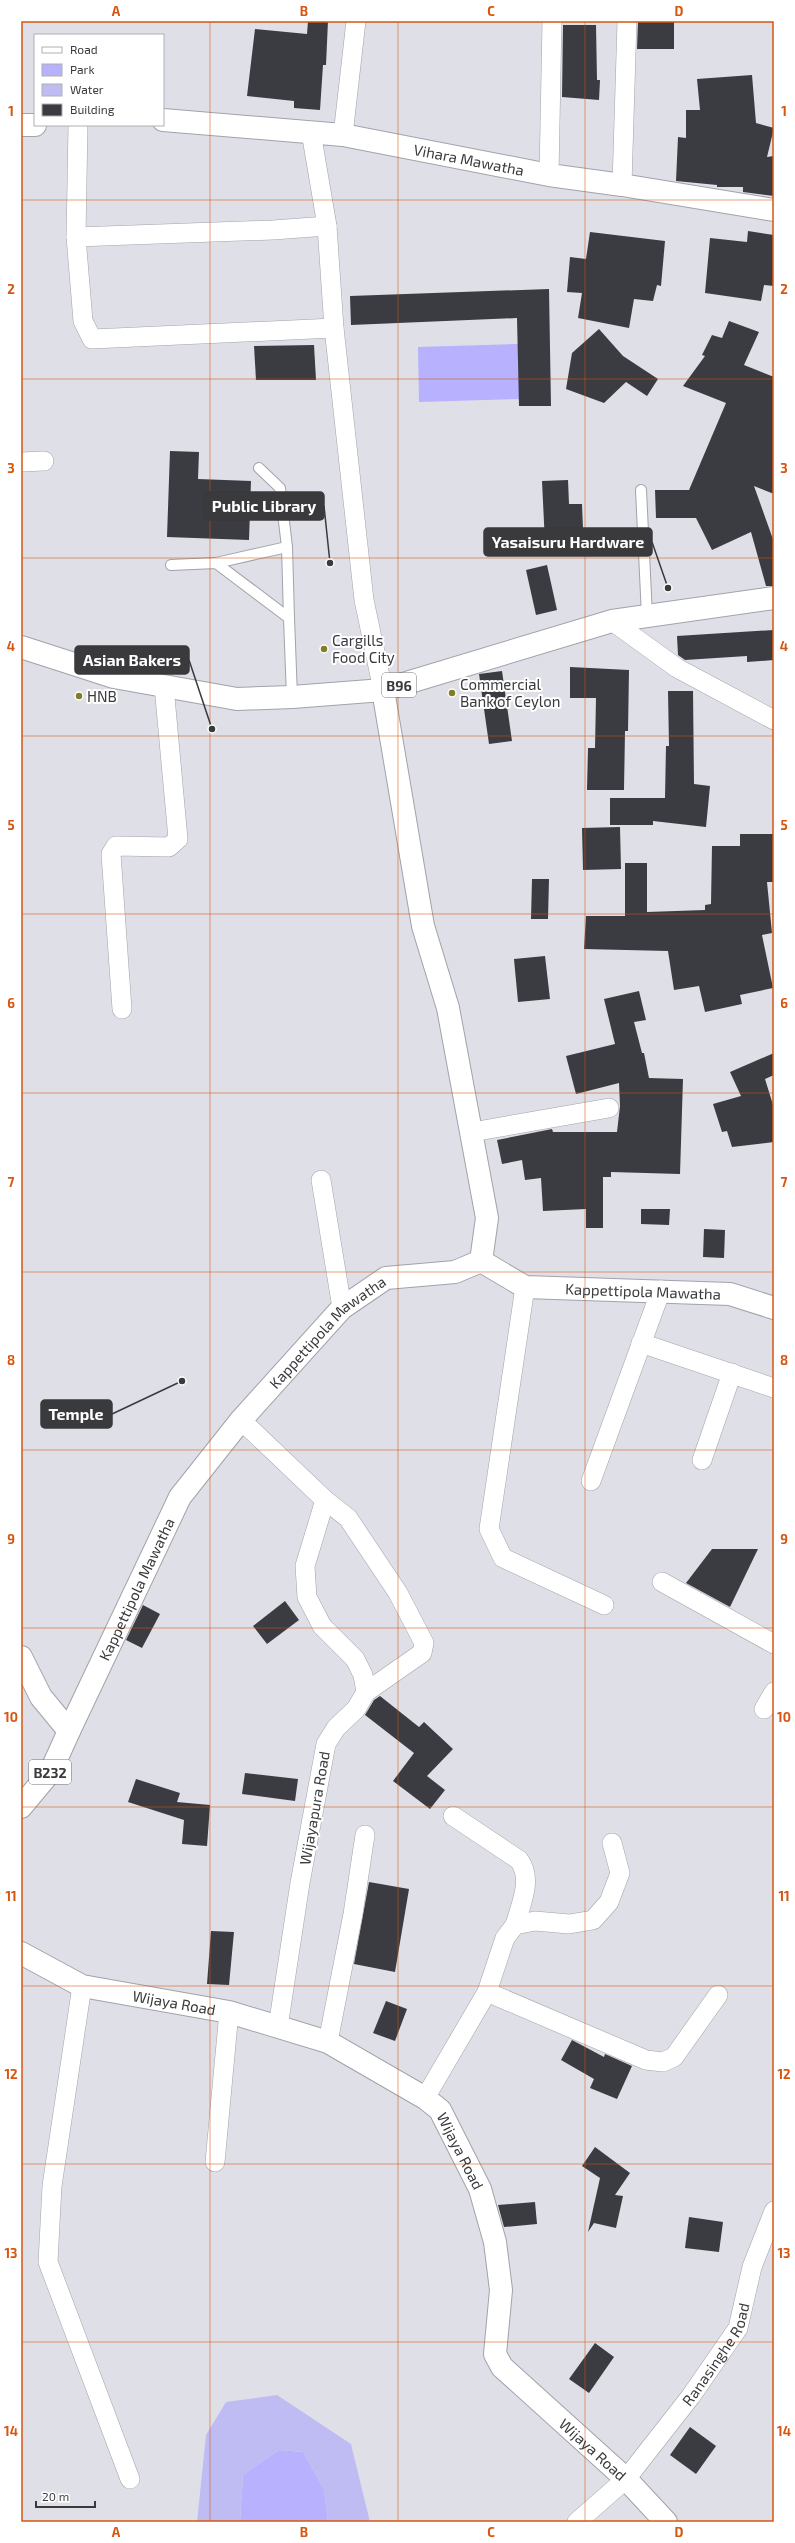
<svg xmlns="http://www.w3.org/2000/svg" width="795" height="2543" font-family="'Exo 2',sans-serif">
	<rect width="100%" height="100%" fill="#dfdfe8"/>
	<!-- green -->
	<g fill="#b7b1fe">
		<path d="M 518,344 L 520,399 L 419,402 L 418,347 Z"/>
		<path d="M 279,2450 L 303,2452 L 324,2489 L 328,2522 L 240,2522 L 243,2475 Z"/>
	</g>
	<!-- water -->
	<path fill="#bfbcf3" d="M 277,2395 L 351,2444 L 370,2522 L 328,2522 L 324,2489 L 303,2452 L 279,2450 L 243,2475 L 240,2522 L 197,2522 L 206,2435 L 226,2402 Z"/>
	<!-- building -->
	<g fill="#3b3b42">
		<path d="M 308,21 L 328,21 L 326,65 L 323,65 L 320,110 L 294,108 L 294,101 L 247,96 L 255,29 L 307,34 Z"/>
		<path d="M 638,21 L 674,21 L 674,49 L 637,49 Z"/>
		<path d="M 563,25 L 596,25 L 597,80 L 600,80 L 599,100 L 562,97 Z"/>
		<path d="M 752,75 L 756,123 L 774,128 L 767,157 L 774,156 L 774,196 L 743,192 L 743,187 L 717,187 L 717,185 L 676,181 L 678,137 L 686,138 L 686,110 L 700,110 L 697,79 Z"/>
		<path d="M 748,231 L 774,235 L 774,286 L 764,285 L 761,301 L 705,293 L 710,238 L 747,242 Z"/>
		<path d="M 590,232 L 665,241 L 661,286 L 657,285 L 653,301 L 634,299 L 629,328 L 578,318 L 582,293 L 567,292 L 570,257 L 586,259 Z"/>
		<path d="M 549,289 L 551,406 L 519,406 L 517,318 L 351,325 L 350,296 Z"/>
		<path d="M 729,321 L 759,332 L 744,365 L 774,377 L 774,494 L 754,486 L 774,542 L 774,586 L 766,586 L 751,532 L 712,550 L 696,518 L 656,518 L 655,490 L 689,490 L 726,403 L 683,386 L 705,356 L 702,355 L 712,335 L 722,338 Z"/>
		<path d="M 599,329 L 623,356 L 658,379 L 647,396 L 626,382 L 604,403 L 566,389 L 572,353 Z"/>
		<path d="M 314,345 L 316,380 L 256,380 L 254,346 Z"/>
		<path d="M 170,451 L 199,452 L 198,479 L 251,481 L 249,540 L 167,537 Z"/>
		<path d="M 568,480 L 569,504 L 582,504 L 583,529 L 566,529 L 566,542 L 545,543 L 542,481 Z"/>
		<path d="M 547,565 L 557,610 L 536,615 L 526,570 Z"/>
		<path d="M 774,630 L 774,660 L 747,662 L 747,656 L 685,660 L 678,655 L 677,636 Z"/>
		<path d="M 570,667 L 629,670 L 628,731 L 625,731 L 624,790 L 587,790 L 588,748 L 595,748 L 596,698 L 570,698 Z"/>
		<path d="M 502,671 L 512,741 L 489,744 L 479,674 Z"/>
		<path d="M 668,691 L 693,691 L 694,784 L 710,786 L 706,827 L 653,821 L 653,825 L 610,825 L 610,798 L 665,798 L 666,746 L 669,746 Z"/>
		<path d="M 620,827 L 621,869 L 583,870 L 582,828 Z"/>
		<path d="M 740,834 L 774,834 L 774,882 L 767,882 L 772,933 L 762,935 L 773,988 L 740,995 L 742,1004 L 705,1012 L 699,986 L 674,990 L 668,951 L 584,949 L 586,916 L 625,916 L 625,863 L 647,863 L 647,912 L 705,910 L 705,905 L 711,904 L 712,846 L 740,846 Z"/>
		<path d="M 532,879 L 549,879 L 548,919 L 531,919 Z"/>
		<path d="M 545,956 L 550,999 L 518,1002 L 514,959 Z"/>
		<path d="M 639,991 L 646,1020 L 634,1022 L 642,1053 L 644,1053 L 649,1078 L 683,1079 L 680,1174 L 611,1172 L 611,1177 L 603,1177 L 603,1228 L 586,1228 L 586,1209 L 543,1211 L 541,1178 L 525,1180 L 522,1160 L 502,1164 L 497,1140 L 552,1129 L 553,1132 L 617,1132 L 620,1106 L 619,1083 L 576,1094 L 566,1056 L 615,1044 L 604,999 Z"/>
		<path d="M 774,1053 L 774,1075 L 765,1079 L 774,1108 L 774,1142 L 732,1147 L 727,1131 L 722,1132 L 713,1104 L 741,1096 L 730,1072 Z"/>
		<path d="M 641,1209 L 670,1209 L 669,1225 L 641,1224 Z"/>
		<path d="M 704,1229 L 725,1230 L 724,1258 L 703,1257 Z"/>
		<path d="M 712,1549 L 758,1549 L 730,1607 L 686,1583 Z"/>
		<path d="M 285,1601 L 299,1620 L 267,1644 L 253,1626 Z"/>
		<path d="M 143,1605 L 160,1614 L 142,1648 L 126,1640 Z"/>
		<path d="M 380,1696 L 419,1727 L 424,1722 L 453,1749 L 427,1776 L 445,1790 L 430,1809 L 393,1781 L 414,1753 L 365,1715 L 374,1700 Z"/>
		<path d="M 245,1773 L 298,1779 L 295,1801 L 242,1794 Z"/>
		<path d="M 136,1779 L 180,1793 L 177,1802 L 210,1805 L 207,1846 L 182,1844 L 184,1820 L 128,1802 Z"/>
		<path d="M 369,1882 L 409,1889 L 395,1972 L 354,1964 Z"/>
		<path d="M 211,1931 L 234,1932 L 229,1985 L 207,1984 Z"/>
		<path d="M 386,2001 L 407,2009 L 395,2041 L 373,2033 Z"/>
		<path d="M 572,2040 L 604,2057 L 605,2054 L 632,2066 L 617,2099 L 590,2088 L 594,2079 L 561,2060 Z"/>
		<path d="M 595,2147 L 630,2173 L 615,2195 L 623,2196 L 616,2228 L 594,2223 L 588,2232 L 600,2178 L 582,2166 Z"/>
		<path d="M 535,2202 L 537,2224 L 504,2227 L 498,2205 Z"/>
		<path d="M 689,2217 L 723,2222 L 719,2252 L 685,2248 Z"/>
		<path d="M 595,2343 L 614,2357 L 589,2393 L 569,2379 Z"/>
		<path d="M 690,2427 L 716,2446 L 696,2474 L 670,2455 Z"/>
	</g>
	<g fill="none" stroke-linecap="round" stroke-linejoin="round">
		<!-- lane casing -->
		<g stroke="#a2a2aa" stroke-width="12">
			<g id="lane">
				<path d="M 259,468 L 280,488 L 287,547 L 289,618"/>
				<path d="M 641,490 L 647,616"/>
				<path d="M 216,563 L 287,547"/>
				<path d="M 171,565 L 216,563 L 289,618 L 292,697"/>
			</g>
		</g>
		<!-- street casing -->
		<g stroke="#a2a2aa" stroke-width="20">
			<g id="street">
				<path d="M 78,125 L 76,237 L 83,321 L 92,339 L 334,328"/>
				<path d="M 311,132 L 327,226 L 334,328 L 364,600 L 383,690"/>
				<path d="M 343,135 L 356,21"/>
				<path d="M 549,175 L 552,21"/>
				<path d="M 622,185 L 627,21"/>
				<path d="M 76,237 L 273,230 L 327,226"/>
				<path d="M 21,462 L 44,461"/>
				<path d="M 612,621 L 677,668 L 774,720"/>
				<path d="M 122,1009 L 111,854 L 116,846 L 169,847 L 178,839 L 164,686"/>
				<path d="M 472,1132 L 609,1108"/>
				<path d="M 321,1180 L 342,1308"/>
				<path d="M 525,1287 L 489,1529 L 503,1558 L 604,1605"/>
				<path d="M 641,1343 L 774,1388"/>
				<path d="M 241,1420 L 325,1500 L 305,1566 L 307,1597 L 322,1626 L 355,1659 L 363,1675 L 366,1692 L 356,1709 L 336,1728 L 326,1744 L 300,1883 L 278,2027"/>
				<path d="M 702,1460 L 732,1373"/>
				<path d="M 591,1481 L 661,1290"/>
				<path d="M 325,1500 L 348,1518 L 398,1593 L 424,1643 L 422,1653 L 366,1692"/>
				<path d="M 662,1582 L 774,1644"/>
				<path d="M 764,1709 L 774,1692"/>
				<path d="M 453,1816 L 519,1860 C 533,1879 521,1904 515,1925"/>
				<path d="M 82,1986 L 52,2186 L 48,2262 L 130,2479"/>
				<path d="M 487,1992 L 646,2060 L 663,2062 L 674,2057 L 718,1995"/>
				<path d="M 328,2042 L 353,1914 L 365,1835"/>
				<path d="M 425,2098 L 487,1992 L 505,1938 L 515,1925 L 535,1921 L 569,1924 L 593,1920 L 609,1902 L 620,1873 L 612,1843"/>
				<path d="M 215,2162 L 229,2012"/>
				<path id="s1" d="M 577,2522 L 626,2479 L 691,2396 L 738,2328 L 752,2267 L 774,2211"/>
			</g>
		</g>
		<!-- secondary casing -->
		<g stroke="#a2a2aa" stroke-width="24">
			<g id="secondary">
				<path id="s2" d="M 163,120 L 343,135 L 549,175 L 622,185 L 774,210"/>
				<path d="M 21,125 L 35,125"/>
				<path d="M 383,690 L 423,926 L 448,1008 L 487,1218 L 481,1261"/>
				<path id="s3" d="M 69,1731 L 180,1497 L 241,1420 L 342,1308 L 386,1278 L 455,1272 L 481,1261 L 525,1287 L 730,1294 L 774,1308"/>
				<path id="s4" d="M 21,1953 L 82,1986 L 229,2012 L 328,2042 L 425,2098 L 440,2110 L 480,2189 L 495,2242 L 501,2290 L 495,2354 L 502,2367 L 626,2479 L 666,2522"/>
			</g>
		</g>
		<!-- primary casing -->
		<g stroke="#a2a2aa" stroke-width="24">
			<g id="primary">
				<path d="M 21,647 L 114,677 L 164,686 L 237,699 L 292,697 L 383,690 L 612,621 L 774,598"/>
				<path d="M 21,1657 L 41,1697 L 69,1731 L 51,1771 L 21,1807"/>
			</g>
		</g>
		<!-- lane -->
		<use href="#lane" stroke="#fff" stroke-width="10"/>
		<!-- street -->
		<use href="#street" stroke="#fff" stroke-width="19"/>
		<!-- secondary -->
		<use href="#secondary" stroke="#fff" stroke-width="22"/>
		<!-- primary -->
		<use href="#primary" stroke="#fff" stroke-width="22"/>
	</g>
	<!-- grid -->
	<path fill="none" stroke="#d75611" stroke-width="1" stroke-opacity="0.55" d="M 210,21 L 210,2522M 398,21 L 398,2522M 585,21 L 585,2522M 21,200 L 774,200M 21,379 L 774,379M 21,558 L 774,558M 21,736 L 774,736M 21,914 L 774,914M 21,1093 L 774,1093M 21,1272 L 774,1272M 21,1450 L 774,1450M 21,1628 L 774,1628M 21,1807 L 774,1807M 21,1986 L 774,1986M 21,2164 L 774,2164M 21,2342 L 774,2342"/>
	<!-- markers -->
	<g fill="#827e25" stroke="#fff" stroke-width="1.5">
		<circle cx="324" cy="649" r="4"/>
		<circle cx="452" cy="693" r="4"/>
		<circle cx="79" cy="696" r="4"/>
	</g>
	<g text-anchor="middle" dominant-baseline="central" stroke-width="4" stroke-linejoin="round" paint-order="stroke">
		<!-- shield labels -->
		<g fill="#fff" stroke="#757577" stroke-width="1">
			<rect x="382" y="673" width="34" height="24" rx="3"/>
			<rect x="29" y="1760" width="42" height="24" rx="3"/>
		</g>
		<g font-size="14" font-weight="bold" fill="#3a3a3d">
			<text x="399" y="685">B96</text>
			<text x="50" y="1772">B232</text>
		</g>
		<!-- street labels -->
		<g font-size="15" fill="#3a3a3d" stroke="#fff">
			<text stroke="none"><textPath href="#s2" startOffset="309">Vihara Mawatha</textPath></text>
			<text stroke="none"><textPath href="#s3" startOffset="828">Kappettipola Mawatha</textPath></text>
			<text stroke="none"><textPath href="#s3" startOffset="481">Kappettipola Mawatha</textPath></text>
			<text stroke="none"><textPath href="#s3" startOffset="157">Kappettipola Mawatha</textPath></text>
			<text transform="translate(314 1808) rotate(-80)">Wijayapura Road</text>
			<text stroke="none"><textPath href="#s4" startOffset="163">Wijaya Road</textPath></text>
			<text stroke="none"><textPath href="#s4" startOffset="499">Wijaya Road</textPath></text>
			<text stroke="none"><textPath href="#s1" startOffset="220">Ranasinghe Road</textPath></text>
			<text stroke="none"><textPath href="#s4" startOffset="847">Wijaya Road</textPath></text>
		</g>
		<!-- poi labels -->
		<g font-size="15" fill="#3a3a3d" stroke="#fff" text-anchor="start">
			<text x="332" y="640">Cargills<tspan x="332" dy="17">Food City</tspan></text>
			<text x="460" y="684">Commercial<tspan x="460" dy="17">Bank of Ceylon</tspan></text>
			<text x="87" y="696">HNB</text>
		</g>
	</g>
	<!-- callouts -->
	<path fill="none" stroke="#3a3a3d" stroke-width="1.5" d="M330 563L324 506M668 588L652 542M212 729L189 660M182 1381L112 1414"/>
	<g fill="#3a3a3d" stroke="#fff" stroke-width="1.5">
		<circle cx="330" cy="563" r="4"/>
		<circle cx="668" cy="588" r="4"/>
		<circle cx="212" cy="729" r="4"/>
		<circle cx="182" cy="1381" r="4"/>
	</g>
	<g fill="#3a3a3d" stroke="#3a3a3d" stroke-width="1.5">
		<rect x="204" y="492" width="120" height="28" rx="4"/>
		<rect x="484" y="528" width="168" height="28" rx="4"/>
		<rect x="75" y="646" width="114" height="28" rx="4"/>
		<rect x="41" y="1400" width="71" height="28" rx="4"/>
	</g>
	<g font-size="16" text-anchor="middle" font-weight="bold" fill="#fff">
		<text x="264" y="512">Public Library</text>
		<text x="568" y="548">Yasaisuru Hardware</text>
		<text x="132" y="666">Asian Bakers</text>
		<text x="76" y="1420">Temple</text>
	</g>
	<!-- border -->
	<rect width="795" height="2543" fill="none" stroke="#ffffff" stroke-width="44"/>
	<!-- legend -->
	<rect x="34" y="34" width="130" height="92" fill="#ffffff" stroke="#b0b0b1"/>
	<rect x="42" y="47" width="20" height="6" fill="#ffffff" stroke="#b0b0b1"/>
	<text x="70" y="54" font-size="12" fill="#3a3a3d">Road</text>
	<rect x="42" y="64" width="20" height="12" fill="#b7b1fe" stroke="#b0b0b1"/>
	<text x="70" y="74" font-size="12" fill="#3a3a3d">Park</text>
	<rect x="42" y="84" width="20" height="12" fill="#bfbcf3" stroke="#b0b0b1"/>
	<text x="70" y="94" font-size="12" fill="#3a3a3d">Water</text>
	<rect x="42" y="104" width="20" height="12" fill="#3b3b42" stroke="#b0b0b1"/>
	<text x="70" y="114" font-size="12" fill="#3a3a3d">Building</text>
	<!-- scale -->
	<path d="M36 2501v6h59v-6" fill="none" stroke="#3a3a3d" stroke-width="2"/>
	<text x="42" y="2501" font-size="12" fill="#3a3a3d" stroke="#ffffff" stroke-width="3" paint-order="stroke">20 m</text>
	<rect x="22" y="22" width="751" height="2499" fill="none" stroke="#d75611" stroke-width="1.5"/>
	<g font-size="13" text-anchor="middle" font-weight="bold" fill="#d75611">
		<text x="116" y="16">A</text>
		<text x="304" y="16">B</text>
		<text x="491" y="16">C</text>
		<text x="679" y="16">D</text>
		<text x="11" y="116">1</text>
		<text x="784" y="116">1</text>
		<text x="11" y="294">2</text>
		<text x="784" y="294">2</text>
		<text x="11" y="473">3</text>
		<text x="784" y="473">3</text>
		<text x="11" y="651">4</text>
		<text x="784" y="651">4</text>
		<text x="11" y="830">5</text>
		<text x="784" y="830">5</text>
		<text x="11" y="1008">6</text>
		<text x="784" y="1008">6</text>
		<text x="11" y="1187">7</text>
		<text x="784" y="1187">7</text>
		<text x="11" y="1365">8</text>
		<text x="784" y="1365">8</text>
		<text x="11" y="1544">9</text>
		<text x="784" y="1544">9</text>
		<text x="11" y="1722">10</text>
		<text x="784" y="1722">10</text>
		<text x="11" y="1901">11</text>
		<text x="784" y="1901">11</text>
		<text x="11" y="2079">12</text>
		<text x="784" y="2079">12</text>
		<text x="11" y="2258">13</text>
		<text x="784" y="2258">13</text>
		<text x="11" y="2436">14</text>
		<text x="784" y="2436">14</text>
		<text x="116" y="2537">A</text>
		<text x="304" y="2537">B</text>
		<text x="491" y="2537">C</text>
		<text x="679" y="2537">D</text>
	</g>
</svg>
